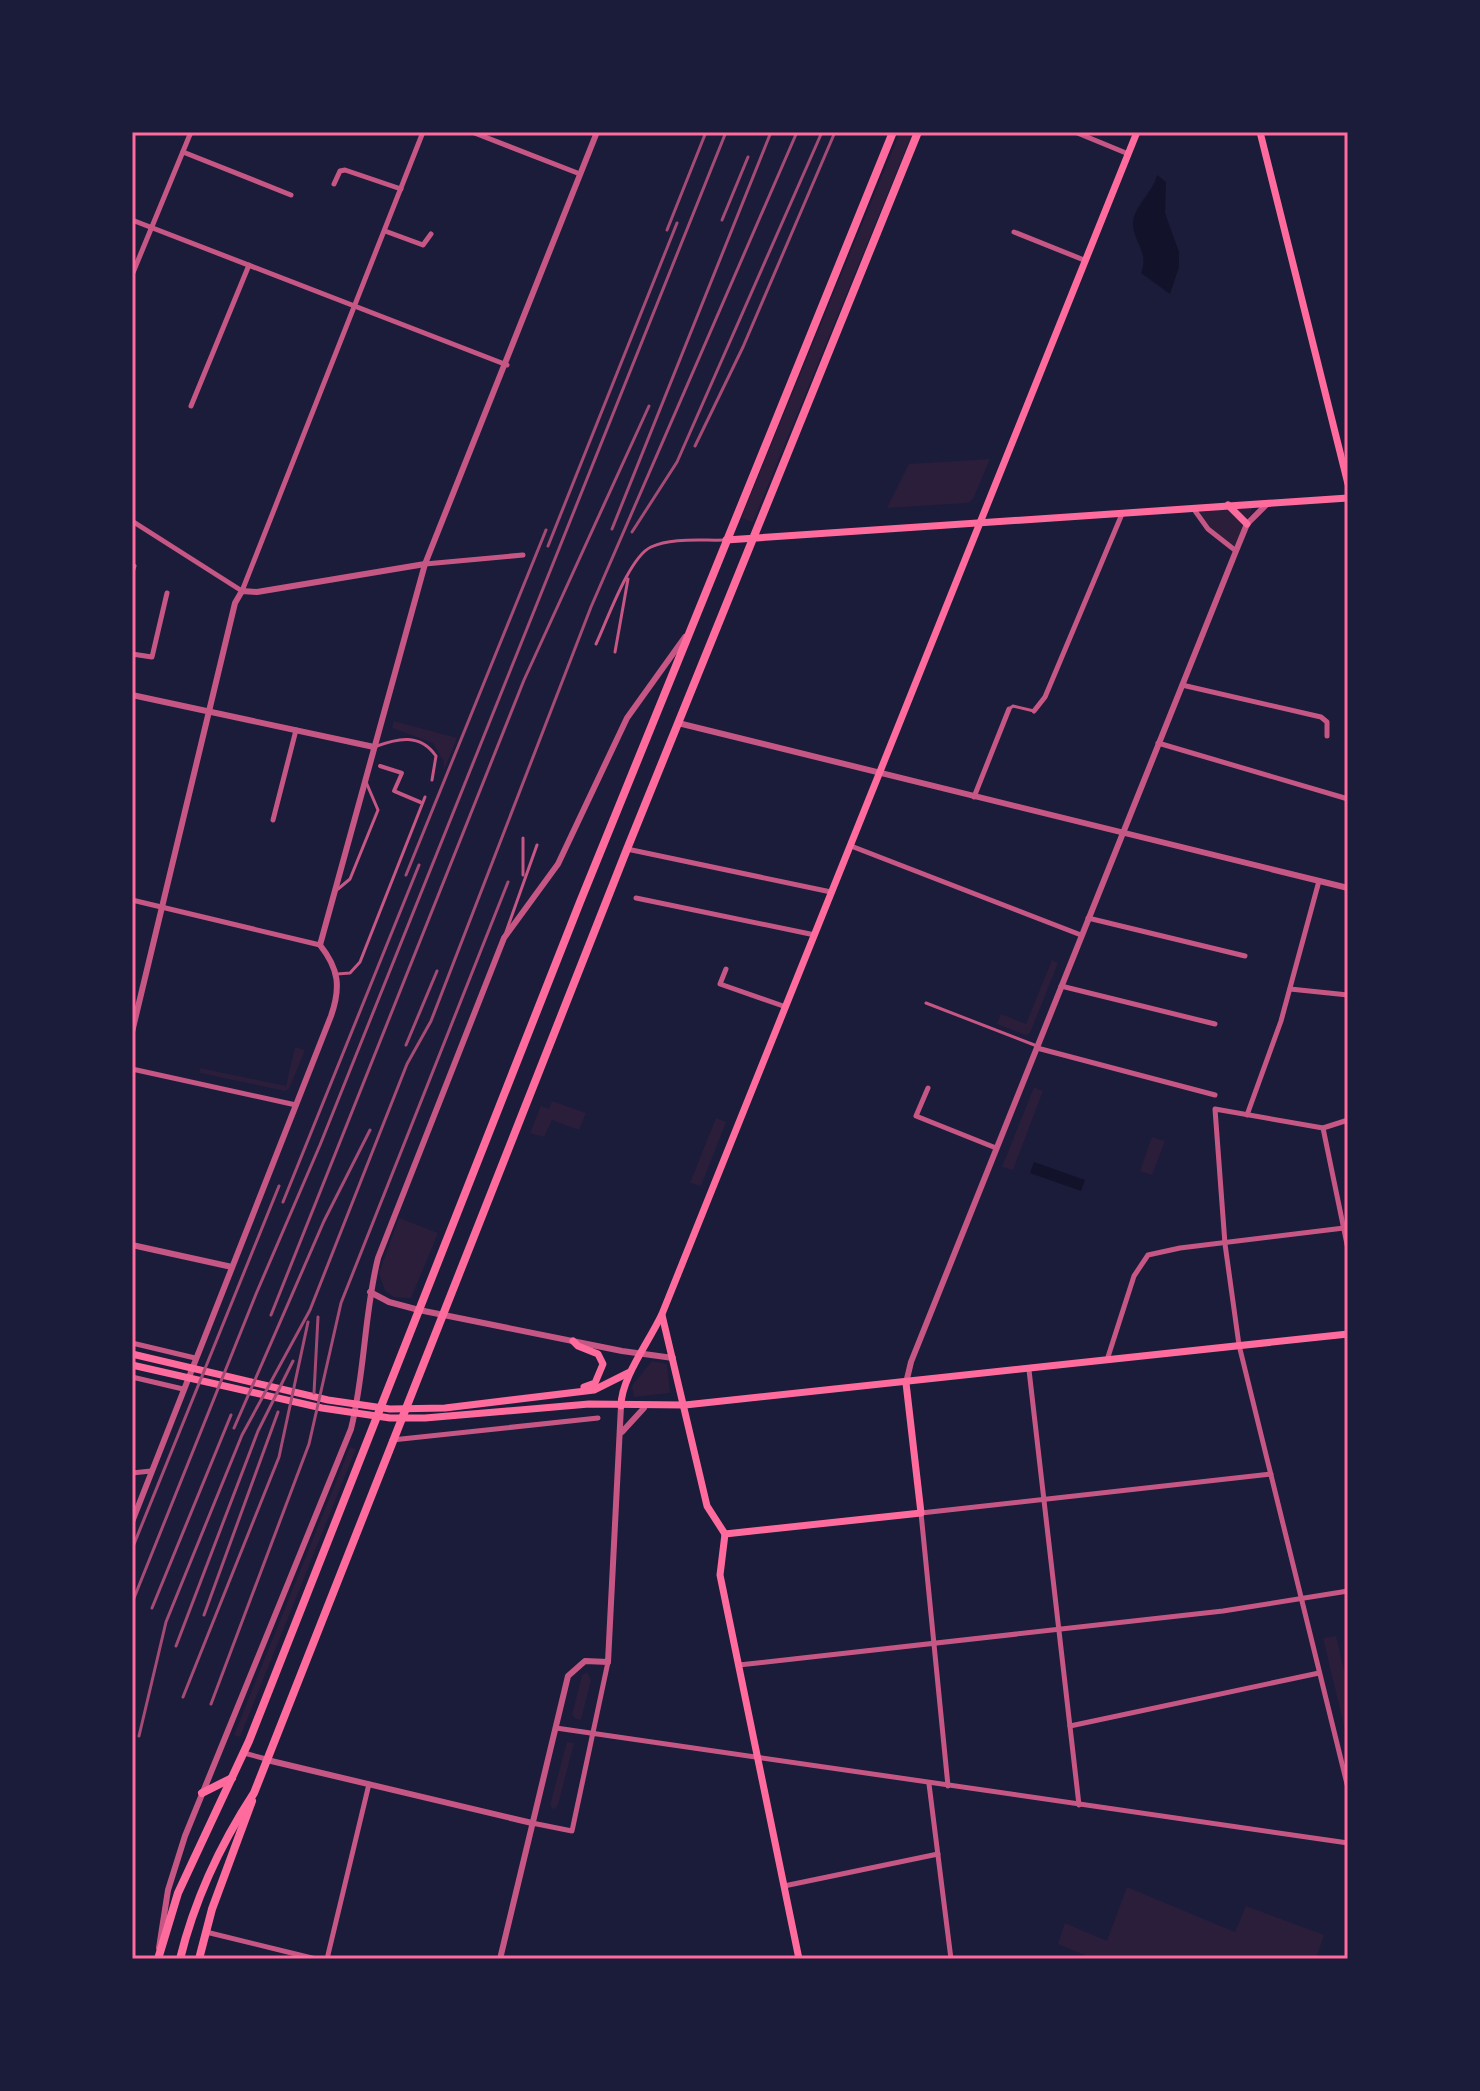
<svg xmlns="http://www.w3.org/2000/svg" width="1480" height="2091" font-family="'Fira Sans Condensed',sans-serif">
	<rect width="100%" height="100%" fill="#1b1b3a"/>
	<!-- green -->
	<g fill="#2a1e3b">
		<path d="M 900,132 L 913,132 L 753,522 L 741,518 Z"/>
		<path d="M 990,459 L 973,499 L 968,503 L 887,508 L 909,464 Z"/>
		<path d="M 1254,504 L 1237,549 L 1209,528 L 1196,508 Z"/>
		<path d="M 394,721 L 457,738 L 444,770 L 444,762 L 433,743 L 392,728 Z"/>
		<path d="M 1052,960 L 1058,963 L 1030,1033 L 1026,1035 L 997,1024 L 1001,1014 L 1026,1024 Z"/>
		<path d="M 295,1047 L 305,1050 L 289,1089 L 285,1091 L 200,1073 L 200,1068 L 286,1086 Z"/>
		<path d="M 1034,1087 L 1043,1091 L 1013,1170 L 1002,1167 Z"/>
		<path d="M 552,1101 L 586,1113 L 579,1130 L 552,1120 L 544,1137 L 530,1133 L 541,1106 L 549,1109 Z"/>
		<path d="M 716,1118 L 726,1122 L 701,1186 L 690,1183 Z"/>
		<path d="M 1152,1137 L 1165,1141 L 1152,1175 L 1140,1171 Z"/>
		<path d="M 399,1218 L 438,1233 L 411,1298 L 394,1297 L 385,1291 L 379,1273 Z"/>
		<path d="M 652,1361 L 667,1364 L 670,1393 L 634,1397 L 632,1386 Z"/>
		<path d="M 350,1447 L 356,1449 L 240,1737 L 234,1735 Z"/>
		<path d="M 1336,1636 L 1348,1687 L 1348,1742 L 1323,1638 Z"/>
		<path d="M 587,1672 L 591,1680 L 581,1720 L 576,1719 L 572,1715 L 582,1675 Z"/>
		<path d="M 567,1742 L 574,1743 L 558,1805 L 554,1810 L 550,1805 Z"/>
		<path d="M 1127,1887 L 1235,1932 L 1246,1906 L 1324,1935 L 1316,1959 L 1094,1959 L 1058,1944 L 1065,1923 L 1107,1941 Z"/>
	</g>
	<!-- water -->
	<g fill="#12122b">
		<path d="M 1157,175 L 1166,182 L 1165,213 L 1179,252 L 1179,267 L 1170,294 L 1141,273 C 1150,251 1132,242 1133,222 C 1135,205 1153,192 1157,175 Z"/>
		<path d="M 1034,1162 L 1085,1180 L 1081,1191 L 1030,1173 Z"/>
	</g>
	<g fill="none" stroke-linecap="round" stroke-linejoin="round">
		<!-- service -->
		<g stroke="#c65784" stroke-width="3">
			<path d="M 596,644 C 607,621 629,557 651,547 C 672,537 703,541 726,540"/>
			<path d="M 615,652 L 628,579"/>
			<path d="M 1009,709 L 1013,706 L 1034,711"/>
			<path d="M 374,747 C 398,738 420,733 436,756 L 432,780"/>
			<path d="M 523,838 L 523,875"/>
			<path d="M 338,889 L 350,879 L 378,810 L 366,782"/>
			<path d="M 506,932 L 537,845"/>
			<path d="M 337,974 L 350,973 L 360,962 L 425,797"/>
			<path d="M 926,1003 L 1037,1046"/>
		</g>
		<!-- pedestrian -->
		<path stroke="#c65784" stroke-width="4" d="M 380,766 L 402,773 L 394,791 L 420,802"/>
		<!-- minor -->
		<g stroke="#c65784" stroke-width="5">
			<path d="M 472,132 L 580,174"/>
			<path d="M 1075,132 L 1126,153"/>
			<path d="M 183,152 L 291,195"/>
			<path d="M 334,184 L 340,171 L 345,170 L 401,189"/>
			<path d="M 132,220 L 507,365"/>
			<path d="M 385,231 L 423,245 L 431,234"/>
			<path d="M 1014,232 L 1084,260"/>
			<path d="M 132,275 L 191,132"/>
			<path d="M 191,406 L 249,265"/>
			<path d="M 1193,508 L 1208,529 L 1236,551"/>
			<path d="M 132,521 L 242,591 L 423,132"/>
			<path d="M 425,564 L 523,555"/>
			<path d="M 132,572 L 134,566"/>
			<path d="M 132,654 L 152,657 L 167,593"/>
			<path d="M 1182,685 L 1321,717 L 1327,722 L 1327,736"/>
			<path d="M 1034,711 L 1045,697 L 1122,514"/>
			<path d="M 1158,743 L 1348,799"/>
			<path d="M 974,797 L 1009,709"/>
			<path d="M 273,820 L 296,730"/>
			<path d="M 851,846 L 1081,935"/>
			<path d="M 627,849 L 831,892"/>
			<path d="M 636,898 L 815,935"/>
			<path d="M 132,900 L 320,945"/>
			<path d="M 1088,918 L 1245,956"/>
			<path d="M 726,969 L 720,984 L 786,1007"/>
			<path d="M 1061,986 L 1215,1024"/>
			<path d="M 1290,989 L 1348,995"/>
			<path d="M 1037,1048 L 1215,1095"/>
			<path d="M 132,1069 L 296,1105"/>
			<path d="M 928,1088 L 916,1116 L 996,1148"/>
			<path d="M 1247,1115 L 1281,1021 L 1319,881"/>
			<path d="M 1348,1120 L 1323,1128 L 1215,1109 L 1225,1244 L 1239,1345 L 1348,1788"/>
			<path d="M 1323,1128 L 1348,1249"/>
			<path d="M 132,1343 L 195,1358"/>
			<path d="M 1107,1360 L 1134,1276 L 1148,1255 L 1180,1248 L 1344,1228"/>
			<path d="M 1029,1370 L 1079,1805"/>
			<path d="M 132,1377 L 183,1389"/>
			<path d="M 392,1440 L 598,1418"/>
			<path d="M 132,1473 L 151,1471"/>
			<path d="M 739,1665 L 1223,1611 L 1348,1591"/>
			<path d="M 1070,1726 L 1319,1673"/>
			<path d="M 556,1728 L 1348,1843"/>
			<path d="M 244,1753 L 266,1759"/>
			<path d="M 929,1784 L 951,1959"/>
			<path d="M 948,1786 L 921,1513 L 1271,1474"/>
			<path d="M 532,1823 L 572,1831 L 608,1662"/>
			<path d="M 784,1886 L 938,1854"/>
			<path d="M 206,1932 L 316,1959"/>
			<path d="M 327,1959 L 369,1784"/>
		</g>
		<!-- tertiary -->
		<g stroke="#c65784" stroke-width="6">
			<path d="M 132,695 L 374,747"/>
			<path d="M 678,723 L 1348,888"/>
			<path d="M 132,1032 L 235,603 L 242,591 L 257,592 L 425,564"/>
			<path d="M 132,1245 L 232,1267"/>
			<path d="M 370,1292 L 389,1302 L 419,1310 L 622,1351 L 673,1358"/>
			<path d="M 906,1383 L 911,1362 L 1236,551 L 1247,524 L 1267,504"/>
			<path d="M 622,1432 L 644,1408"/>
			<path d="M 132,1522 L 331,1016 C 341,987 339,969 320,945 L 425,564 L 597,132"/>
			<path d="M 267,1760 L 532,1823"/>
			<path d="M 159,1948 L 168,1890 L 185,1836 L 351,1429 C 365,1373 364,1314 378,1258 L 504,938 L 558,864 L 627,718 L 685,637"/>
			<path d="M 500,1959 L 568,1676 L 585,1661 L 608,1662 L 621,1406"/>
		</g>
		<!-- secondary -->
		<g stroke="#ff6b9d" stroke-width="7">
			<path d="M 1260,132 L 1348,484"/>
			<path d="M 1228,505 L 1247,524"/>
			<path d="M 726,540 L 1348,498"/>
			<path d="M 662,1315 L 707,1506 L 725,1534"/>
			<path d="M 573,1341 L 578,1346 L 598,1354 L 603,1364 L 595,1383 L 584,1387"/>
			<path d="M 132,1354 L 328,1400 L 390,1409 L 445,1408 L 594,1390 L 630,1372"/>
			<path d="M 132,1365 L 322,1408 L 390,1418 L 425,1418 L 589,1404 L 685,1405 L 1348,1334"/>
			<path d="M 621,1406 C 621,1378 649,1342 662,1314 L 1137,132"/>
			<path d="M 725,1534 L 720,1575 L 799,1959"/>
			<path d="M 725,1534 L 921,1513 L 906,1383"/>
		</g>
		<!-- primary -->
		<path stroke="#ff6b9d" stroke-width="8" d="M 199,1959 L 212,1909 L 252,1801"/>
		<!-- trunk -->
		<g stroke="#ff6b9d" stroke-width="8">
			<path d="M 202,1793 L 232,1778"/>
			<path d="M 158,1959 L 178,1893 L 249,1741 L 580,902 L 893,132"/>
			<path d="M 180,1959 C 195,1898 220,1845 254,1793 L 627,849 L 918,132"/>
		</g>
		<!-- rail -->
		<g stroke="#a44b75" stroke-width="3">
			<path d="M 722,220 L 748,157"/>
			<path d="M 667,230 L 706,132"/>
			<path d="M 695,446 L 743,347 L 835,132"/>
			<path d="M 612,529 L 771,132"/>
			<path d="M 632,532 L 677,462 L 822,132"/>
			<path d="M 548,546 L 677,223"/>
			<path d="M 406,875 L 546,530"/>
			<path d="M 406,1045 L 437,971"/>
			<path d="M 283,1202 L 419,865"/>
			<path d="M 271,1315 L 524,680 L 649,406"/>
			<path d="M 314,1393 L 318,1317"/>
			<path d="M 234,1428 L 324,1221 L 370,1130"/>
			<path d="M 132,1549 L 279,1186"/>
			<path d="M 132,1603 L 256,1294 L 320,1145 L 726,132"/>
			<path d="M 152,1608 L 231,1415"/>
			<path d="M 204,1615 L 278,1412"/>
			<path d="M 176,1646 L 258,1431 L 293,1361"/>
			<path d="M 183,1697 L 279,1457 L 308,1322"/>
			<path d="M 211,1704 L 309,1444 L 341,1303 L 508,882"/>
			<path d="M 139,1736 L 166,1622 L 242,1435 L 310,1310 L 407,1064 L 431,1021 L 591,607 L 797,132"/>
		</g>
	</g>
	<!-- border -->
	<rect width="1480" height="2091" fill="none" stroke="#1b1b3a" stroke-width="268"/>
	<rect x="134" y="134" width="1212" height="1823" fill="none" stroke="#ff6b9d" stroke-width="3"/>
</svg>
